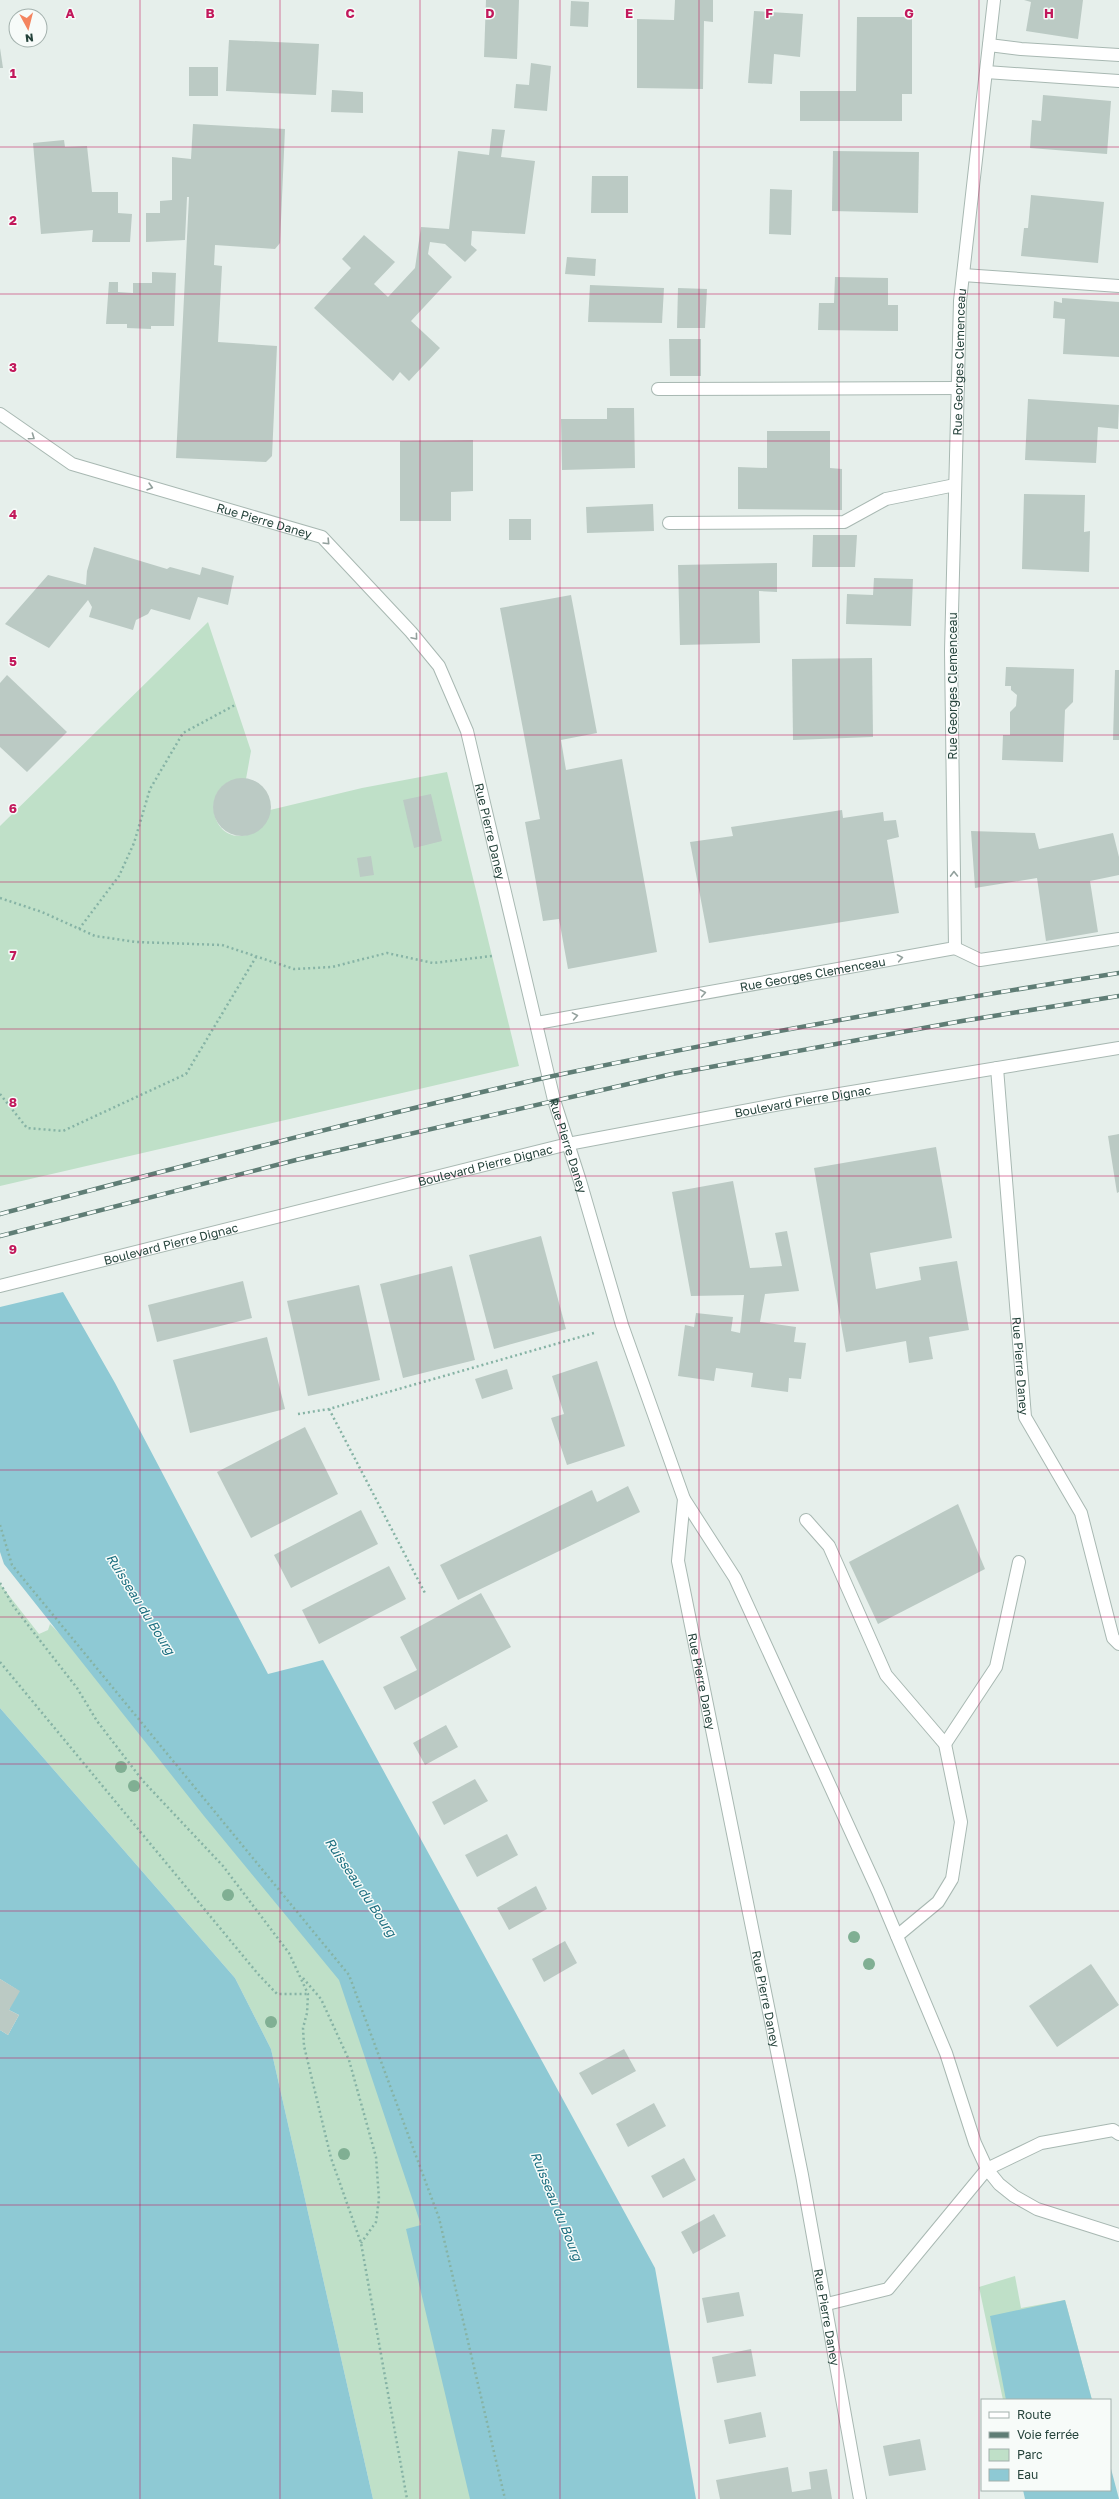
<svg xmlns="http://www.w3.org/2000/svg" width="1119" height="2499" font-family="'Golos Text',sans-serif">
	<rect width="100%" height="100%" fill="#e6efeb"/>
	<!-- green -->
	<g fill="#bfe0c8">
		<path d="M 208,622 L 251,751 L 246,779 C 199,776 207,845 247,835 C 261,832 266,824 270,810 L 362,788 L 447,772 L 519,1066 L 0,1186 L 0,826 Z"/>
		<path d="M 0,1584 L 39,1634 L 48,1630 L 50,1624 L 309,1881 L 570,2499 L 373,2499 L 271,2049 L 235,1978 L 0,1708 Z"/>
		<path d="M 1015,2276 L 1021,2308 L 1065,2300 L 1092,2400 L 1003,2400 L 979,2287 Z"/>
	</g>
	<!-- water -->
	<g fill="#8ec9d4">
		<path d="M 63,1292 L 115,1383 L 268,1674 L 323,1660 L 655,2268 L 696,2499 L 470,2499 L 406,2229 L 421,2225 L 339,1980 L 204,1816 L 4,1564 L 0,1552 L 0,1307 Z"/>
		<path d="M 0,1708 L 235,1978 L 271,2049 L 373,2499 L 0,2499 L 0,2030 L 8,2035 L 19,2015 L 9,2010 L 16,1989 L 0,1979 Z"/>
		<path d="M 1065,2300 L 1092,2400 L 1006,2400 L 990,2316 Z"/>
		<path d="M 1110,2465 L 1119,2499 L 1025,2499 L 1023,2490 L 1110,2490 Z"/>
	</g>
	<!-- building -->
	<g fill="#bbcac4">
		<path d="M 486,0 L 519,0 L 517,59 L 484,57 Z"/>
		<path d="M 675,0 L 713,0 L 713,22 L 704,21 L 703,89 L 637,88 L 637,19 L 674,20 Z"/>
		<path d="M 1024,0 L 1083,0 L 1078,39 L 1026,31 L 1031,2 Z"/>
		<path d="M 571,1 L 589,2 L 588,27 L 570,26 Z"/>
		<path d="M 754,11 L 803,14 L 800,57 L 774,54 L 772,84 L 748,83 Z"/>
		<path d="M 857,17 L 912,17 L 912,94 L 902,94 L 902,121 L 800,121 L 800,91 L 856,91 Z"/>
		<path d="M 229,40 L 319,44 L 316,95 L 226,91 Z"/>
		<path d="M 0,48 L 3,68 L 0,68 Z"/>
		<path d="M 531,63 L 551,66 L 547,111 L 514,108 L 516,84 L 529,85 Z"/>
		<rect x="189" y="67" width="29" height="29"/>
		<path d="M 332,90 L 363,92 L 363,113 L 331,112 Z"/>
		<path d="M 1043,95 L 1111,101 L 1107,154 L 1030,148 L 1032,120 L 1041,121 Z"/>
		<path d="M 193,124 L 285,129 L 280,243 L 275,249 L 215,245 L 214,265 L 222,266 L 218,342 L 277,346 L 272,456 L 266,462 L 176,458 L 189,197 L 187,197 L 185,240 L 146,242 L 146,213 L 160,213 L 160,201 L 172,200 L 172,157 L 191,159 Z"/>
		<path d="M 492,129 L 505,130 L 501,157 L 535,161 L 525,234 L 472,231 L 471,245 L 477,250 L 465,262 L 445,244 L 430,242 L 428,254 L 452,277 L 411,321 L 440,348 L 409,381 L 400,372 L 393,381 L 314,308 L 351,268 L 342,259 L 364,235 L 395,262 L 374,284 L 388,297 L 415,268 L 421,227 L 449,229 L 458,151 L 489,155 Z"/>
		<path d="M 64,140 L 65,147 L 87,146 L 92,192 L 118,192 L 118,213 L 132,214 L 130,242 L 92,242 L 93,230 L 41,234 L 33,143 Z"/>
		<path d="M 833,151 L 919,152 L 918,213 L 832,211 Z"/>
		<path d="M 592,176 L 628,176 L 628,213 L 591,213 Z"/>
		<path d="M 770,189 L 792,190 L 791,235 L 769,234 Z"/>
		<path d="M 1031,195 L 1104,202 L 1098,263 L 1021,256 L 1024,228 L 1028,228 Z"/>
		<path d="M 567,257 L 596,259 L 595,276 L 565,274 Z"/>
		<path d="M 152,272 L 176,273 L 174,326 L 151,326 L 151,329 L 127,328 L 127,324 L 106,324 L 109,282 L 118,282 L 118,292 L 133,293 L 133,283 L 152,283 Z"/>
		<path d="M 835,277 L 888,278 L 888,305 L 898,305 L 898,331 L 818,330 L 819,303 L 834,303 Z"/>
		<path d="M 590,285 L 664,288 L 662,323 L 588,322 Z"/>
		<path d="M 678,288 L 707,289 L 705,328 L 677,328 Z"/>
		<path d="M 1062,298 L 1119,302 L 1119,357 L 1063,354 L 1065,319 L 1053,318 L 1054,301 L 1062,303 Z"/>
		<path d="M 669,339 L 701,339 L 701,376 L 670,376 Z"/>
		<path d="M 1028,399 L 1119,405 L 1118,429 L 1098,427 L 1096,463 L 1025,460 Z"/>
		<path d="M 607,408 L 634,408 L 635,468 L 562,470 L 561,419 L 607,419 Z"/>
		<path d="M 767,431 L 830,431 L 830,468 L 842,469 L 842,510 L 738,509 L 738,467 L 767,468 Z"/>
		<path d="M 473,440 L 473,491 L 451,492 L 451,521 L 400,521 L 400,441 Z"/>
		<path d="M 1024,494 L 1085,495 L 1084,532 L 1090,531 L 1089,572 L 1022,569 Z"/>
		<path d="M 653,504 L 654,531 L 587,533 L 586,507 Z"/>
		<rect x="509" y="519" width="22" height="21"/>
		<path d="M 813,535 L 857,535 L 855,567 L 812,567 Z"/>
		<path d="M 94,547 L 167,569 L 170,567 L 200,575 L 202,567 L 234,576 L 228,605 L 198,597 L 190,620 L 151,609 L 148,614 L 136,620 L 133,630 L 89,617 L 92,607 L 88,600 L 49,648 L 5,624 L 48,575 L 86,585 L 87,571 Z"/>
		<path d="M 777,563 L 777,592 L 759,591 L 760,643 L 680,645 L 678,565 Z"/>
		<path d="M 874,578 L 913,579 L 911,626 L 846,624 L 847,594 L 873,595 Z"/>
		<path d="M 571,595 L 597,733 L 561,740 L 566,770 L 622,759 L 657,952 L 568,969 L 559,919 L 543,921 L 525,822 L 540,819 L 500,608 Z"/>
		<path d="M 872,658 L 873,737 L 793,740 L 792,659 Z"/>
		<path d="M 1006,667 L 1074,669 L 1073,702 L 1065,710 L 1063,762 L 1002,760 L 1003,735 L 1010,735 L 1010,712 L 1016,706 L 1017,695 L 1011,690 L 1011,686 L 1005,686 Z"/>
		<path d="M 1115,670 L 1119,670 L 1119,740 L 1113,740 Z"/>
		<path d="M 7,675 L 67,732 L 27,772 L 0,747 L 0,683 Z"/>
		<circle cx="242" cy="807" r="29"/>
		<path d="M 431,794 L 442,841 L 414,848 L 403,800 Z"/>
		<path d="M 842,810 L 843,818 L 883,812 L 884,821 L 896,820 L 899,837 L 887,840 L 899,913 L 709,943 L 690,842 L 733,836 L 731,827 Z"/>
		<path d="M 971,831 L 1035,833 L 1039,849 L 1113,833 L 1119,857 L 1119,875 L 1090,881 L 1098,932 L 1046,941 L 1037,878 L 975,888 Z"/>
		<path d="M 371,856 L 374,875 L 360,877 L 357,858 Z"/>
		<path d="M 1119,1134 L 1119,1192 L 1117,1193 L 1108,1136 Z"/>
		<path d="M 936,1147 L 952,1238 L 870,1253 L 876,1289 L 921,1280 L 919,1267 L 957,1261 L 969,1330 L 929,1337 L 933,1359 L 909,1363 L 906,1341 L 846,1352 L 814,1168 Z"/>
		<path d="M 733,1181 L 750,1268 L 782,1266 L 775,1233 L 787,1231 L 799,1291 L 765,1294 L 760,1322 L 796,1327 L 794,1342 L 806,1343 L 801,1379 L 789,1378 L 788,1392 L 751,1387 L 753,1373 L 716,1368 L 714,1381 L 678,1376 L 685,1325 L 694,1327 L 696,1313 L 733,1317 L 731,1331 L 740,1333 L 744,1295 L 691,1296 L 672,1192 Z"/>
		<path d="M 541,1236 L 566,1329 L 494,1349 L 469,1255 Z"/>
		<path d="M 452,1266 L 475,1360 L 403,1378 L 380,1284 Z"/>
		<path d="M 243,1281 L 252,1318 L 157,1342 L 148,1305 Z"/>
		<path d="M 359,1285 L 380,1380 L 308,1396 L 287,1301 Z"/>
		<path d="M 267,1337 L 285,1409 L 190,1433 L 173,1360 Z"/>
		<path d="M 597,1361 L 625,1446 L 567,1465 L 551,1418 L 564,1414 L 552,1376 Z"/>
		<path d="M 507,1369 L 513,1389 L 482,1399 L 475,1379 Z"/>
		<path d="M 305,1427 L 338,1494 L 251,1538 L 217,1472 Z"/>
		<path d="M 628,1486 L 640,1512 L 458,1600 L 440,1565 L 592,1490 L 597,1502 Z"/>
		<path d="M 958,1504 L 985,1569 L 878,1624 L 849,1562 Z"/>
		<path d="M 361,1510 L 378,1544 L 291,1588 L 274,1555 Z"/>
		<path d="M 389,1566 L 406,1599 L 319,1644 L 302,1610 Z"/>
		<path d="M 481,1593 L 511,1647 L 395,1710 L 383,1687 L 417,1670 L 400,1637 Z"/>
		<path d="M 446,1725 L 458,1747 L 425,1765 L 413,1743 Z"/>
		<path d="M 475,1779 L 488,1801 L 444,1825 L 432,1802 Z"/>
		<path d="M 507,1834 L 518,1855 L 477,1877 L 465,1855 Z"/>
		<path d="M 536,1886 L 547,1909 L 509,1930 L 497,1908 Z"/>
		<path d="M 565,1941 L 577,1963 L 544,1982 L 532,1959 Z"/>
		<path d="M 1091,1964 L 1119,2005 L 1057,2047 L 1029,2006 Z"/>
		<path d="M 0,1979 L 20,1991 L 9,2010 L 19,2015 L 8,2035 L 0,2030 Z"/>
		<path d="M 624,2049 L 636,2071 L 592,2095 L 579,2073 Z"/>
		<path d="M 654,2103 L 666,2126 L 628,2147 L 616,2124 Z"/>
		<path d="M 684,2158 L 696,2180 L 663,2198 L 651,2176 Z"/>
		<path d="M 714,2214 L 726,2236 L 693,2254 L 681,2232 Z"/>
		<path d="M 739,2292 L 744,2316 L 707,2323 L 702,2298 Z"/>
		<path d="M 751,2349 L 756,2376 L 717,2383 L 712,2357 Z"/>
		<path d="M 761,2412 L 766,2437 L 729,2444 L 724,2420 Z"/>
		<path d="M 920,2439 L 926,2470 L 889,2476 L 883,2446 Z"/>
		<path d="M 788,2467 L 792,2492 L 811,2489 L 809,2472 L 827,2469 L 832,2499 L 720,2499 L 716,2480 Z"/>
	</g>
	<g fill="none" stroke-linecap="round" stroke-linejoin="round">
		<!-- lane casing -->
		<g stroke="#a8b8b2" stroke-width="14">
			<g id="lane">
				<path d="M 989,45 L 1021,49 L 1119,55"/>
				<path d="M 986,72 L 1119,81"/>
				<path d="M 963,275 L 1119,286"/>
				<path d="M 658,389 L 958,388"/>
				<path d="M 669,523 L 844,522 L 886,499 L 955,485"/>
				<path d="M 955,948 L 980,960 L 1119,939"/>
				<path id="s1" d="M 684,1499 L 678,1561 L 802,2175 L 860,2499"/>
				<path d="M 806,1520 L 829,1546 L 886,1675 L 945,1744 L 961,1822 L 952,1879 L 938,1902 L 897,1936"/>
				<path d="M 945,1744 L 996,1667 L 1019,1562"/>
				<path d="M 827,2304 L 888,2289 L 987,2169 L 1041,2143 L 1113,2130 L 1119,2134"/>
			</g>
		</g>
		<!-- street casing -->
		<g stroke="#a8b8b2" stroke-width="14">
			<g id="street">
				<path id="s2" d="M 0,414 L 72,464 L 322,537 L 411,632 L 439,666 L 467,731 L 554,1100 L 580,1181 L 622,1325 L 684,1499 L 735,1578 L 878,1891 L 946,2053 L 975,2143 L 987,2169 L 999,2184 L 1014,2196 L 1037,2209 L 1119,2235"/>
				<path id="s3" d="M 537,1023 L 955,948 L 951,651 L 960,301 L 994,0"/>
				<path id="s4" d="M 997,1068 L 1025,1417 L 1081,1513 L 1113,1638 L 1119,1644"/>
				<path id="s5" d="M 0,1286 L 568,1144 L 791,1102 L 1119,1048"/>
			</g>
		</g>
		<!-- path -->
		<g stroke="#86b3a5" stroke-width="2.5" stroke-dasharray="2 3" stroke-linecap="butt">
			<path d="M 0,898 L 42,912 L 95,936 L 136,942 L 222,945 L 294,969 L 332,967 L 387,953 L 433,963 L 492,956"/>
			<path d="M 79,929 L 119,876 L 134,843 L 150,789 L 183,733 L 235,705"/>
			<path d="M 0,1094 L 27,1128 L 63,1131 L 186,1074 L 256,957"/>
			<path d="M 329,1409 L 426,1595"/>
			<path d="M 298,1414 L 329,1409 L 594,1333"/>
			<path d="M 0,1525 L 12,1565 L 349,1975 L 439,2218 L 505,2499"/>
			<path d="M 0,1583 L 14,1607 L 77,1688 L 97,1721 L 143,1781 L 223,1866 L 289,1953 L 308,1994 L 307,2013 L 303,2028 L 304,2046 L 331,2158 L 361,2243 L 407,2499"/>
			<path d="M 0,1662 L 258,1974 L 277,1994 L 308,1994"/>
			<path d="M 303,1978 L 321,1999 L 349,2060 L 376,2157 L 379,2199 L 376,2222 L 361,2243"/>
		</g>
		<!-- lane -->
		<use href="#lane" stroke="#fff" stroke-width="12"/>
		<!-- street -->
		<use href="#street" stroke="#fff" stroke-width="12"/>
		<!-- rail casing -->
		<g stroke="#5f7d75" stroke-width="4.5">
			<g id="rail">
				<path d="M 0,1214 C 184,1166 367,1117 553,1076 C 741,1036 929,1003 1119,973"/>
				<path d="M 0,1236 L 296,1160 L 672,1074 L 962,1021 L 1119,996"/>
			</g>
		</g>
		<!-- rail -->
		<use href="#rail" stroke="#f7fbf9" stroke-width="3" stroke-dasharray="9" stroke-linecap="butt"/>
	</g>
	<!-- trees -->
	<g fill="#80af93">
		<circle cx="121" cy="1767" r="6"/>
		<circle cx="134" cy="1786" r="6"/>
		<circle cx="228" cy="1895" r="6"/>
		<circle cx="854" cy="1937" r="6"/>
		<circle cx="869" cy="1964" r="6"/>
		<circle cx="271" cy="2022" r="6"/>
		<circle cx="344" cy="2154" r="6"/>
	</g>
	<!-- one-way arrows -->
	<defs><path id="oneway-chevron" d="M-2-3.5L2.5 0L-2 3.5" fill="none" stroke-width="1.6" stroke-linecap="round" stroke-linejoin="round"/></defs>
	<g stroke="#92a09c">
		<use href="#oneway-chevron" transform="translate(32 437) rotate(35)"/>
		<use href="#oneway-chevron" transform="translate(150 487) rotate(16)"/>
		<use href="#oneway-chevron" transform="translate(327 542) rotate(46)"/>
		<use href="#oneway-chevron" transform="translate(415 637) rotate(50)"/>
		<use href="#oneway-chevron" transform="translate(954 874) rotate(-91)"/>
		<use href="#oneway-chevron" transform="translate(900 958) rotate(-10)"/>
		<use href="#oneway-chevron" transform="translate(703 993) rotate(-10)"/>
		<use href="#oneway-chevron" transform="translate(575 1016) rotate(-10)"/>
	</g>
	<!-- grid -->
	<path fill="none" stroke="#c2185b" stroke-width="1" stroke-opacity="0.55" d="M 140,0 L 140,2499M 280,0 L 280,2499M 420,0 L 420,2499M 560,0 L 560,2499M 699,0 L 699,2499M 839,0 L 839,2499M 979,0 L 979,2499M 0,147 L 1119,147M 0,294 L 1119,294M 0,441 L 1119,441M 0,588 L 1119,588M 0,735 L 1119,735M 0,882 L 1119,882M 0,1029 L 1119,1029M 0,1176 L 1119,1176M 0,1323 L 1119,1323M 0,1470 L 1119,1470M 0,1617 L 1119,1617M 0,1764 L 1119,1764M 0,1911 L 1119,1911M 0,2058 L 1119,2058M 0,2205 L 1119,2205M 0,2352 L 1119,2352"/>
	<g text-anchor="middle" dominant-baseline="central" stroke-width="3" stroke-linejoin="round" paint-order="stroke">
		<!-- street labels -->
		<g font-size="12" fill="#24423a" stroke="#f7fbf9">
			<text stroke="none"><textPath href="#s3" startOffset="1011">Rue Georges Clemenceau</textPath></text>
			<text stroke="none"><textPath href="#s2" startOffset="288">Rue Pierre Daney</textPath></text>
			<text transform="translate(952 686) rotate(-90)">Rue Georges Clemenceau</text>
			<text stroke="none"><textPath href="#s2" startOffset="696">Rue Pierre Daney</textPath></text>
			<text stroke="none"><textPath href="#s3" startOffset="280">Rue Georges Clemenceau</textPath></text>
			<text stroke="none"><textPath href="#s5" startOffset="824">Boulevard Pierre Dignac</textPath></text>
			<text stroke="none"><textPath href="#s2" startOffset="1020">Rue Pierre Daney</textPath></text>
			<text stroke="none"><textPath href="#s5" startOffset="500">Boulevard Pierre Dignac</textPath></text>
			<text stroke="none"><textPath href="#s5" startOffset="176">Boulevard Pierre Dignac</textPath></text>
			<text stroke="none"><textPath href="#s4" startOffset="299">Rue Pierre Daney</textPath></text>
			<text stroke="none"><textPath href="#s1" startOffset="185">Rue Pierre Daney</textPath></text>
			<text stroke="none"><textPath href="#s1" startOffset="509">Rue Pierre Daney</textPath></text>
			<text stroke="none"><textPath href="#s1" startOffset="833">Rue Pierre Daney</textPath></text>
		</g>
		<!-- water labels -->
		<g font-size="13" font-style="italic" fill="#1c6f80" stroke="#f7fbf9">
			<text transform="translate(141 1604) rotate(58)">Ruisseau du Bourg</text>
			<text transform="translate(361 1887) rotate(56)">Ruisseau du Bourg</text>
			<text transform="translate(557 2206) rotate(68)">Ruisseau du Bourg</text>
		</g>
	</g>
	<g font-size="13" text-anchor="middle" font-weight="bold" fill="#c2185b" stroke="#f7fbf9" stroke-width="3" stroke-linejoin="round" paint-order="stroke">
		<text x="70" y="18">A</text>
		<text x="210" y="18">B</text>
		<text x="350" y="18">C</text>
		<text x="490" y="18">D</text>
		<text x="629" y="18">E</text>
		<text x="769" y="18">F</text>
		<text x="909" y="18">G</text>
		<text x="1049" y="18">H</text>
		<text x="13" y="78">1</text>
		<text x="13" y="225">2</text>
		<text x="13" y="372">3</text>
		<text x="13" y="519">4</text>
		<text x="13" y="666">5</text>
		<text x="13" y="813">6</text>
		<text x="13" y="960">7</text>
		<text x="13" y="1107">8</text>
		<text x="13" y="1254">9</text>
	</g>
	<!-- legend -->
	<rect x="981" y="2399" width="130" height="92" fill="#f7fbf9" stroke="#a3b1ad"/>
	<rect x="989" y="2412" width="20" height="6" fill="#ffffff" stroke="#a3b1ad"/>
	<text x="1017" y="2419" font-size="12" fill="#24423a">Route</text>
	<rect x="989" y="2432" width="20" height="6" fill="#5f7d75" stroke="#a3b1ad"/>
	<text x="1017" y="2439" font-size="12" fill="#24423a">Voie ferrée</text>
	<rect x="989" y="2449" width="20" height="12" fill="#bfe0c8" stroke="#a3b1ad"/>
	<text x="1017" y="2459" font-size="12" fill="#24423a">Parc</text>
	<rect x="989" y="2469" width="20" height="12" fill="#8ec9d4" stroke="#a3b1ad"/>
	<text x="1017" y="2479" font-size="12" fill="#24423a">Eau</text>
	<!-- north arrow -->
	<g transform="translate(28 28) rotate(173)"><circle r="19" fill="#f7fbf9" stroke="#a3b1ad"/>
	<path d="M0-3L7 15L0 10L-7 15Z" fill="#f4845f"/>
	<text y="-6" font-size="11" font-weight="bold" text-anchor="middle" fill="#24423a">N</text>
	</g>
</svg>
